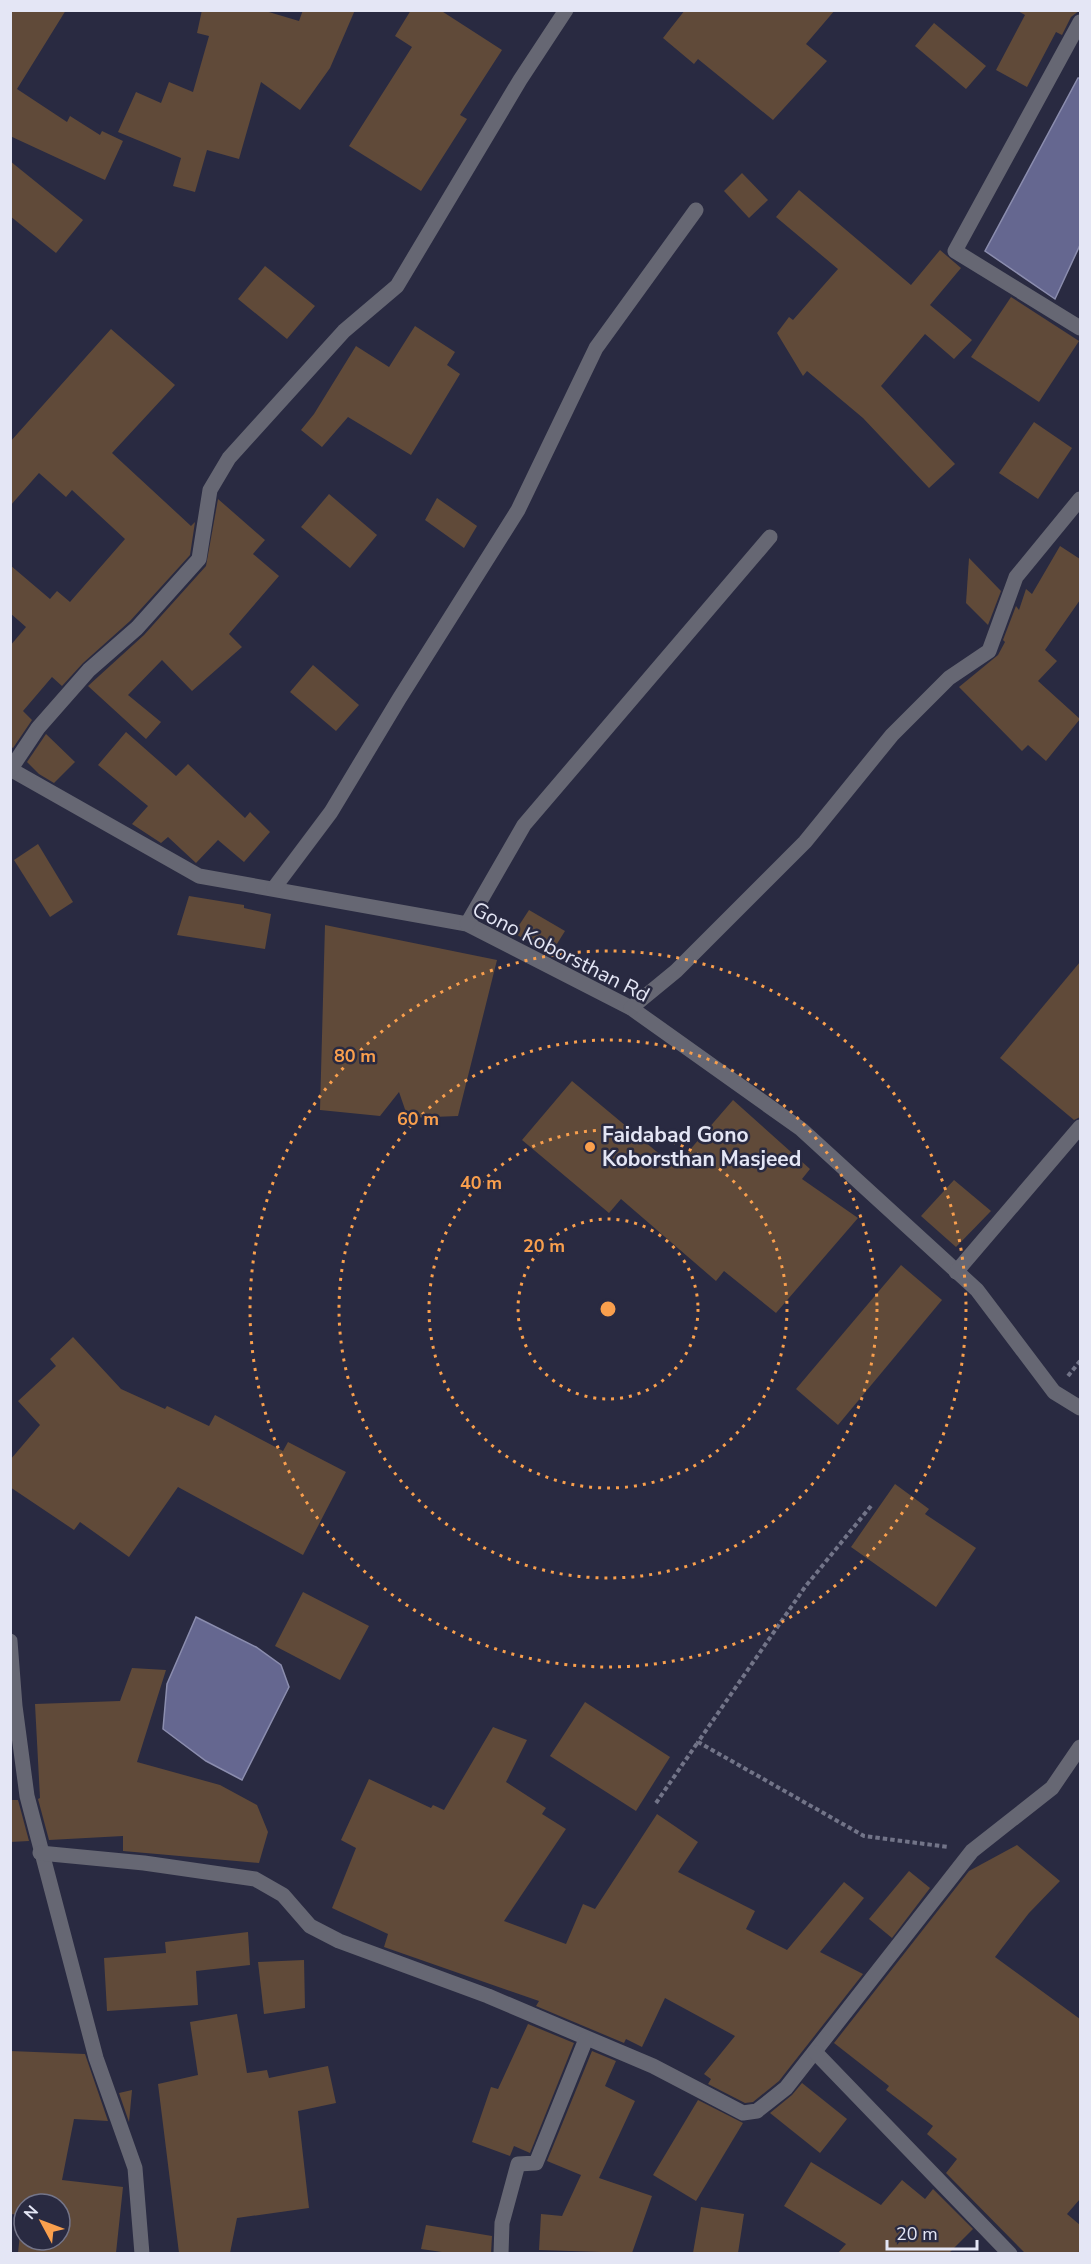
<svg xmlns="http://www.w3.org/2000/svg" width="1091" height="2264" font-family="'Nunito Sans',sans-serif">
	<rect width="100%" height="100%" fill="#292a41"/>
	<!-- water -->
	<g fill="#656790" stroke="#8b8dae" stroke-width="1.5">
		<path d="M 1078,78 L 1080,78 L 1080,245 L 1055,299 L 985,251 Z"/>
		<path d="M 196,1617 L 256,1647 L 281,1665 L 289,1687 L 242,1780 L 206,1761 L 163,1729 L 167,1684 Z"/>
	</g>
	<!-- building -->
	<g fill="#604a39" fill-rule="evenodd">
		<path d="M 10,10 L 66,10 L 17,89 L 67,122 L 70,116 L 100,135 L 102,131 L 123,141 L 105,180 L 10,136 Z"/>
		<path d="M 202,10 L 262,10 L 299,21 L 303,10 L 355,10 L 330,68 L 300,110 L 261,82 L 239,159 L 207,150 L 195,192 L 173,186 L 181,158 L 118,132 L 136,92 L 161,103 L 169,82 L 193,92 L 209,36 L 197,33 Z"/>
		<path d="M 411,10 L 440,10 L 502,50 L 460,115 L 467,119 L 421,191 L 349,146 L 412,47 L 395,36 Z"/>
		<path d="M 685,10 L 835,10 L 806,44 L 827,61 L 773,120 L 698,59 L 694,64 L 663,38 Z"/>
		<path d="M 1016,10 L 1080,10 L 1071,17 L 1062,35 L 1056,32 L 1027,87 L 996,70 L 1025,15 Z"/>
		<path d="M 934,23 L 986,66 L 966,89 L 915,46 Z"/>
		<path d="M 10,161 L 83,220 L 56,253 L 10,216 Z"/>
		<path d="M 742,173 L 768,200 L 749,218 L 724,191 Z"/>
		<path d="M 799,190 L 911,285 L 940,250 L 961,268 L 930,305 L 972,340 L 954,359 L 925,334 L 881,386 L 955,464 L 929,488 L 863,418 L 807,371 L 803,376 L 777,333 L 789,317 L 793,320 L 838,269 L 776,217 Z"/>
		<path d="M 265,266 L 315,306 L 287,339 L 238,299 Z"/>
		<path d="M 1011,297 L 1079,341 L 1039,402 L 971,357 Z"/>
		<path d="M 415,326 L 455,352 L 447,365 L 460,374 L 411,455 L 348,417 L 322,447 L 301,430 L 314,414 L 356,346 L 389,367 Z"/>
		<path d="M 111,329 L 175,385 L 112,453 L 191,526 L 195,522 L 190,555 L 130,621 L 83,663 L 62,686 L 52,677 L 23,711 L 32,720 L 13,748 L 10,746 L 10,646 L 26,627 L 10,613 L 10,565 L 50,599 L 57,591 L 70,602 L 125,539 L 72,490 L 66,497 L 39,473 L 10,506 L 10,442 Z"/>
		<path d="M 1034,422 L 1072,448 L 1038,499 L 999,473 Z"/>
		<path d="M 329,494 L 377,535 L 350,568 L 301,527 Z"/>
		<path d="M 437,498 L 477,526 L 464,548 L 425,520 Z"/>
		<path d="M 218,499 L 265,540 L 253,554 L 279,576 L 229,634 L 242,647 L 192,691 L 162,660 L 128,695 L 161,722 L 146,739 L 88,686 L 144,635 L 206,566 Z"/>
		<path d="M 1060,546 L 1080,559 L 1080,600 L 1045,650 L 1057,661 L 1038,681 L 1080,719 L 1046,761 L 1028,745 L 1022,751 L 959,687 L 998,655 L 1005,642 L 1003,640 L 1016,606 L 1019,610 L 1026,589 L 1032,594 Z"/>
		<path d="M 969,558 L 1001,591 L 988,625 L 966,603 Z"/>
		<path d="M 313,665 L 359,705 L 336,731 L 290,692 Z"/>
		<path d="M 126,732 L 176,776 L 188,764 L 245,818 L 250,812 L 270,832 L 244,862 L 218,840 L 196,863 L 168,837 L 161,843 L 132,824 L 148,806 L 98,765 Z"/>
		<path d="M 46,734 L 75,762 L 54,783 L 39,774 L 27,762 Z"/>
		<path d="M 38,844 L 73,902 L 50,917 L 14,860 Z"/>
		<path d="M 189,896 L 244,905 L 244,908 L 271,914 L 265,949 L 177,935 Z"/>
		<path d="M 529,910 L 565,931 L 550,955 L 514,933 Z"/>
		<path d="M 325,925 L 497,960 L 458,1116 L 408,1118 L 399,1092 L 380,1116 L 320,1110 Z"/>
		<path d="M 1080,962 L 1080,1117 L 1074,1120 L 1000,1058 Z"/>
		<path d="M 572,1081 L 675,1167 L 733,1100 L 810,1169 L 802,1179 L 858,1218 L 776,1313 L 724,1271 L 716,1281 L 621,1199 L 609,1213 L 522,1140 Z"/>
		<path d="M 954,1180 L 991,1211 L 956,1247 L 921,1216 Z"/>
		<path d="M 901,1265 L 942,1300 L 838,1425 L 796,1389 Z"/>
		<path d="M 73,1337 L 121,1389 L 165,1409 L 167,1406 L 209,1426 L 215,1415 L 283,1451 L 288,1442 L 346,1472 L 303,1555 L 178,1487 L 129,1557 L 80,1522 L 74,1530 L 10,1487 L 10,1460 L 40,1425 L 18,1401 L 56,1366 L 50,1359 Z"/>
		<path d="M 895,1484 L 929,1509 L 925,1514 L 976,1548 L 936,1607 L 851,1547 Z"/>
		<path d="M 303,1592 L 369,1626 L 340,1680 L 275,1646 Z"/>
		<path d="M 132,1668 L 166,1670 L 137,1762 L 220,1785 L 257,1805 L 268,1832 L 259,1863 L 123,1851 L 123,1836 L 49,1840 L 38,1799 L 40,1798 L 35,1704 L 120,1701 Z"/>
		<path d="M 585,1702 L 670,1757 L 636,1811 L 550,1756 Z"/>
		<path d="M 493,1727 L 527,1740 L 506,1782 L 546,1808 L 542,1814 L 566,1829 L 504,1921 L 566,1944 L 583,1904 L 595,1909 L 657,1814 L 698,1842 L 678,1872 L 755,1911 L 746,1929 L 787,1950 L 844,1882 L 864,1898 L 820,1952 L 863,1974 L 779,2081 L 753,2102 L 745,2103 L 708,2084 L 711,2079 L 704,2074 L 735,2036 L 665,1998 L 642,2047 L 626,2039 L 624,2043 L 536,2006 L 539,2001 L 384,1947 L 388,1934 L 332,1908 L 356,1848 L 341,1840 L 369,1779 L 431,1808 L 433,1805 L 444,1810 Z"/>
		<path d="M 10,1800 L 18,1800 L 29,1841 L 10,1842 Z"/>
		<path d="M 1017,1845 L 1060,1881 L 1029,1913 L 995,1957 L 1080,2019 L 1080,2199 L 1067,2214 L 1080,2225 L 1080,2253 L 1025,2253 L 946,2173 L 957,2159 L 927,2134 L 933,2126 L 886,2090 L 889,2086 L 834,2043 L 969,1871 Z"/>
		<path d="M 909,1871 L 930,1888 L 892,1938 L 869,1919 Z"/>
		<path d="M 248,1932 L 250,1965 L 196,1971 L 198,2005 L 107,2011 L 104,1958 L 166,1953 L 165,1942 Z"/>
		<path d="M 304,1960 L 305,2008 L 264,2014 L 258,1962 Z"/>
		<path d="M 237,2014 L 247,2073 L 267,2070 L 269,2078 L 328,2066 L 336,2103 L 298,2111 L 309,2208 L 237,2218 L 230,2253 L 179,2253 L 158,2084 L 198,2075 L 190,2022 Z"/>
		<path d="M 528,2024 L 574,2043 L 530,2153 L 514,2146 L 510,2156 L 472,2142 L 491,2087 L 498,2089 Z"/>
		<path d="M 10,2051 L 85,2054 L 108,2121 L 74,2119 L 62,2180 L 123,2187 L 116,2253 L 18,2253 L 22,2215 L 10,2214 ZM 24,2204 L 60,2204 L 60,2240 L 24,2240 Z"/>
		<path d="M 592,2051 L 616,2061 L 605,2086 L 635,2101 L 599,2178 L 652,2196 L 632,2253 L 539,2250 L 541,2214 L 562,2216 L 581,2175 L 547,2161 Z"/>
		<path d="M 802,2083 L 847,2119 L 820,2153 L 770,2113 L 792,2095 Z"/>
		<path d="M 132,2090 L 129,2122 L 119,2093 Z"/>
		<path d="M 698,2100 L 743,2123 L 696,2201 L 653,2175 Z"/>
		<path d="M 811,2162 L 881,2205 L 902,2180 L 925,2199 L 933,2189 L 973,2229 L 949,2253 L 838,2253 L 846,2244 L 784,2206 Z"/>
		<path d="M 701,2207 L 744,2214 L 738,2253 L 693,2253 Z"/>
		<path d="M 426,2225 L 492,2236 L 491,2253 L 449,2253 L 421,2249 Z"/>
	</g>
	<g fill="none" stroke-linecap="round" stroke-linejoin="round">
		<!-- path -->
		<g stroke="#727488" stroke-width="4" stroke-dasharray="4.5 3" stroke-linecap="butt">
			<path d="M 1068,1376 L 1080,1361"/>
			<path d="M 871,1506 L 805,1587 L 698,1742 L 864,1836 L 948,1847"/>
			<path d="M 656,1803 L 698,1742"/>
		</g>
		<!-- street -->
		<g stroke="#666773" stroke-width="15">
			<path d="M 1080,22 L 955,251 L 1080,328"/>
			<path d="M 10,769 L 199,876 L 467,924 L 631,1008 L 801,1129 L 977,1290 L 1054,1392 L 1080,1408"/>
			<path d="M 10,770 L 38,728 L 89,670 L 137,628 L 199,559 L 210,490 L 229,458 L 344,331 L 397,286 L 520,80 L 566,10"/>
			<path d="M 274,888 L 331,812 L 399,699 L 518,510 L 596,348 L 696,210"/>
			<path d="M 467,924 L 524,825 L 770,537"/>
			<path d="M 631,1008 L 676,971 L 805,842 L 892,735 L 949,678 L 989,651 L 1016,577 L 1080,499"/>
			<path d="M 956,1272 L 1080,1127"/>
			<path d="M 10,1641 L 15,1706 L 27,1796 L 96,2058 L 135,2168 L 142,2254"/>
			<path d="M 40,1853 L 144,1863 L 255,1879 L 283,1895 L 310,1926 L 339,1941 L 488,1996 L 653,2066 L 743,2113 L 757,2111 L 786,2088 L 972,1851 L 1052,1788 L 1080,1747"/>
			<path d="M 816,2053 L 1010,2254"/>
			<path d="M 501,2254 L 502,2223 L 518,2164 L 536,2163 L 586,2039"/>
		</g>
	</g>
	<!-- distance rings -->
	<g fill="none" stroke="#f99f4d" stroke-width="3" stroke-dasharray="3 6">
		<circle cx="608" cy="1309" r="90"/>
		<circle cx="608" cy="1309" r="179"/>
		<circle cx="608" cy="1309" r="269"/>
		<circle cx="608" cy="1309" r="358"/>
	</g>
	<!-- markers -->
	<circle fill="#f99f4d" stroke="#292a41" stroke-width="2" cx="590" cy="1147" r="6"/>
	<g text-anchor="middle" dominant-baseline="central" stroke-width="5" stroke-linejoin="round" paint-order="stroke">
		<!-- street labels -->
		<g font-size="21" fill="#e4e6f5" stroke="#292a41">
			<text transform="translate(561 952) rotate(27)">Gono Koborsthan Rd</text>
		</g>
		<!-- poi labels -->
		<g font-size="21" font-weight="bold" fill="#e4e6f5" stroke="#292a41" text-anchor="start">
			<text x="602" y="1135">Faidabad Gono<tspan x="602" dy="24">Koborsthan Masjeed</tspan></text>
		</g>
	</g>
	<circle cx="608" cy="1309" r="9" fill="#f99f4d" stroke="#292a41" stroke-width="3"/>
	<g font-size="18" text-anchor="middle" font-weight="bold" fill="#f99f4d" stroke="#292a41" stroke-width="5" stroke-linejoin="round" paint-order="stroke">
		<text x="355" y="1062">80 m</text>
		<text x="418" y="1125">60 m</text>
		<text x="481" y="1189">40 m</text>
		<text x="544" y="1252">20 m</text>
	</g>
	<!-- border -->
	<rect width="1091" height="2264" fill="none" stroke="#e4e6f5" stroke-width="24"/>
	<!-- north arrow -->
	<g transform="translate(42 2222) rotate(311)"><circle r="28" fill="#292a41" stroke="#747589" stroke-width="1.5"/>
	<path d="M0-4.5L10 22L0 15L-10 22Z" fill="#f99f4d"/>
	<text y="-9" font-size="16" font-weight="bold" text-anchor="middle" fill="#e4e6f5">N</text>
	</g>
	<!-- scale -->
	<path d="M887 2240v9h90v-9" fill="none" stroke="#e4e6f5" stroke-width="3"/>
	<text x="896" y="2240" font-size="18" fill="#e4e6f5" stroke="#292a41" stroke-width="4.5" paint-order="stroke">20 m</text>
</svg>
